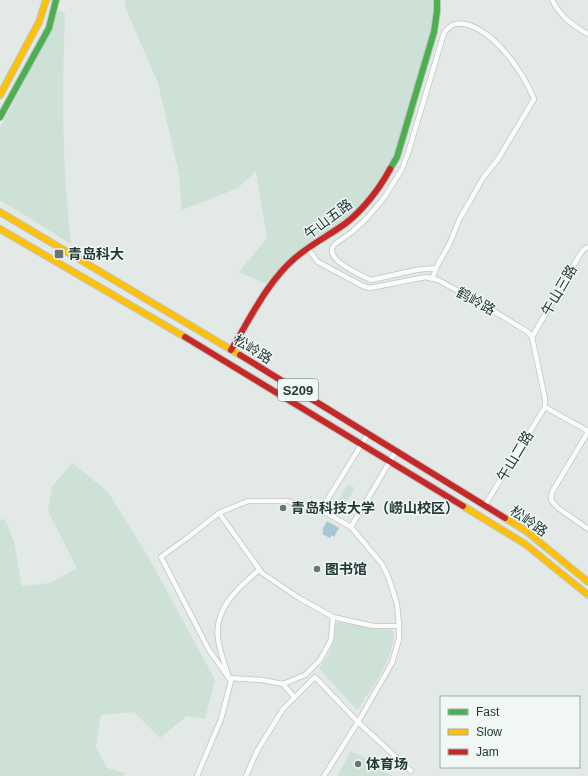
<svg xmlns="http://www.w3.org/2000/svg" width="588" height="776" font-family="Arial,'Noto Sans SC',sans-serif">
	<rect width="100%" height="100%" fill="#e3e9e7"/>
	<!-- green -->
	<g fill="#cde1d6">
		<path d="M 126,0 L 434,0 L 430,35 L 414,88 L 394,155 L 382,177 L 362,204 L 341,225 L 316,239 L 300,250 L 283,265 L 266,284 L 239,272 L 267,238 L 256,171 L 238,188 L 182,210 L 179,174 L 158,83 L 125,7 Z"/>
		<path d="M 59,10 L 65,14 C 62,91 62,168 71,244 L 0,200 L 0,127 L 20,91 Z"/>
		<path d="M 72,463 L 108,492 L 150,560 L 215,680 L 205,719 L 187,716 L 160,738 L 134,712 L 101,715 L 96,747 L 107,768 L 125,773 L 124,776 L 0,776 L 0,520 L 5,519 L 14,542 L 22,586 L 50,583 L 77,568 L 48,511 L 52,487 Z"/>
		<path d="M 348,484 L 355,488 L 343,508 L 336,504 Z"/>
		<path d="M 336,622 L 388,629 L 394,631 C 394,660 374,684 359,708 L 356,709 L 319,668 C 332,652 334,643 336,622 Z"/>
		<path d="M 351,751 L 368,759 L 367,762 L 392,776 L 337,776 Z"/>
	</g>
	<!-- water -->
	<path fill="#a6c7d5" d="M 327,521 L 339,528 L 334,537 L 332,535 L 330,538 L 322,534 L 324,531 L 322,530 Z"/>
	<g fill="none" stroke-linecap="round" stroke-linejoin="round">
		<!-- street casing -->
		<g stroke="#c0c5c4" stroke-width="6">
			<g id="street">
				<path d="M 552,0 C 561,17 572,25 588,34"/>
				<path d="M 308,249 L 318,262 L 363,286 L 370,288 L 426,277 L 438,280 L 482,304 L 528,332 L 532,337 L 545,399 L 545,407 L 588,431"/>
				<path d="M 432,279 L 438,264 L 449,245 L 459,220 L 466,208 L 483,178 L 498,159 L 534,99 C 523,72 495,31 465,24 C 455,22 450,25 444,33 L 408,153 L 402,169 L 384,198 L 366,219 L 352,232 L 335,244 C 321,259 361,275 371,280 L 416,270 L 436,268"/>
				<path d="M 532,337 L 579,256 L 584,249 L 588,247"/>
				<path d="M 588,432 L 552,492 L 551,500 L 558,508 L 588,529"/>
				<path d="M 485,505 L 545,407"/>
				<path d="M 321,510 L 368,434"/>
				<path d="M 219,513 L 262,573 L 299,598 L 333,617 L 373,626 L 399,626"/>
				<path d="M 351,527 L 396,451"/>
				<path d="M 259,570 C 238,588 214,608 218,639 C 220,652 225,665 229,678 L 262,680 L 283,684 L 294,697"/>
				<path d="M 283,684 L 305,675 L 320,660 L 331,640 L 333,617"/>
				<path d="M 197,776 L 221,719 L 231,681 L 209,650 L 161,557 L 187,538 L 219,513 L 248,501 L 288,501 L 316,511 L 321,510 L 351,527 L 382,564 L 388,576 L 397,604 L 399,626 L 399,639 L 392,663 L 358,722 L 324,776"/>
				<path d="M 246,776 L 257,751 L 283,709 L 315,677 L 358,722 L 411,771"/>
			</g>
		</g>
		<!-- fast casing -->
		<g stroke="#bfc6c4" stroke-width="8">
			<g id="fast">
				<path d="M 0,117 L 49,28 L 56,0"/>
				<path d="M 390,169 L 397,157 L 434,32 L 437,11 L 437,0"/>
			</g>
		</g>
		<!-- slow casing -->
		<g stroke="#bfc6c4" stroke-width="8">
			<g id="slow">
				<path d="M 0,95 L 39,22 L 46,0"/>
				<path d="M 0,212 L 240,355"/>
				<path d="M 0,229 L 185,337"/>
				<path d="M 463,506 L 525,544 L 588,595"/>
				<path d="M 505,518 L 526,531 L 588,582"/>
			</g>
		</g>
		<!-- jam casing -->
		<g stroke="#bfc6c4" stroke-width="8">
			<g id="jam">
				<path d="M 185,337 L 463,506"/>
				<path d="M 231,350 C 250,319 267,282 295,258 C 311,244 330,235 346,223 C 363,210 380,188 390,169"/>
				<path d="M 240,355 L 505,518"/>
			</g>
		</g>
		<!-- street -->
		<use href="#street" stroke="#fbfcfb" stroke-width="4.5"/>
		<!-- fast -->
		<use href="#fast" stroke="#4caf50" stroke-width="6"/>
		<!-- slow -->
		<use href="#slow" stroke="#ffc107" stroke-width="6"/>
		<!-- jam -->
		<use href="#jam" stroke="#c62828" stroke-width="6"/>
	</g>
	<!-- markers -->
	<g fill="#667775" stroke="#f1f7f5" stroke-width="1.5">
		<rect x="54" y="249" width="10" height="10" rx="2"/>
		<circle cx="283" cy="508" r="4"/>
		<circle cx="317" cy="569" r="4"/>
		<circle cx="358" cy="764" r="4"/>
	</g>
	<g text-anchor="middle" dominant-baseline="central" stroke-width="3" stroke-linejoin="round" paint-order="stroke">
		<!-- shield labels -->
		<rect fill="#f1f7f5" stroke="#607370" stroke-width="1" x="278" y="379" width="40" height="22" rx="3"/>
		<g font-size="13" font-weight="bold" fill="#223a37">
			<text x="298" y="390">S209</text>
		</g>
		<!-- street labels -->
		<g font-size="14" fill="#223a37" stroke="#f1f7f5">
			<text transform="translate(328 219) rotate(-37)">午山五路</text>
			<text transform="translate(559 290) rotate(-60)">午山三路</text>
			<text transform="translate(476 301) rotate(29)">鹤岭路</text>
			<text transform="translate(253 349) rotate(31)">松岭路</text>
			<text transform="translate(515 456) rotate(-59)">午山二路</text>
			<text transform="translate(529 521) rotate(35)">松岭路</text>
		</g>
		<!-- poi labels -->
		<g font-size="14" font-weight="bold" fill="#223a37" stroke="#f1f7f5" text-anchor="start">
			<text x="68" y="254">青岛科大</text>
			<text x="291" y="508">青岛科技大学（崂山校区）</text>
			<text x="325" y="569">图书馆</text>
			<text x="366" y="764">体育场</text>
		</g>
	</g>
	<!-- legend -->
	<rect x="440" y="696" width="140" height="72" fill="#f1f7f5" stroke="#9eaba9"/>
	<rect x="448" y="709" width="20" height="6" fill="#4caf50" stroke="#9eaba9"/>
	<text x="476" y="716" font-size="12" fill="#223a37">Fast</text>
	<rect x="448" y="729" width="20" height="6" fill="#ffc107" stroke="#9eaba9"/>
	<text x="476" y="736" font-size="12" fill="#223a37">Slow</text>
	<rect x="448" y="749" width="20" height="6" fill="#c62828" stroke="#9eaba9"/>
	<text x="476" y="756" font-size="12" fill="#223a37">Jam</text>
</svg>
